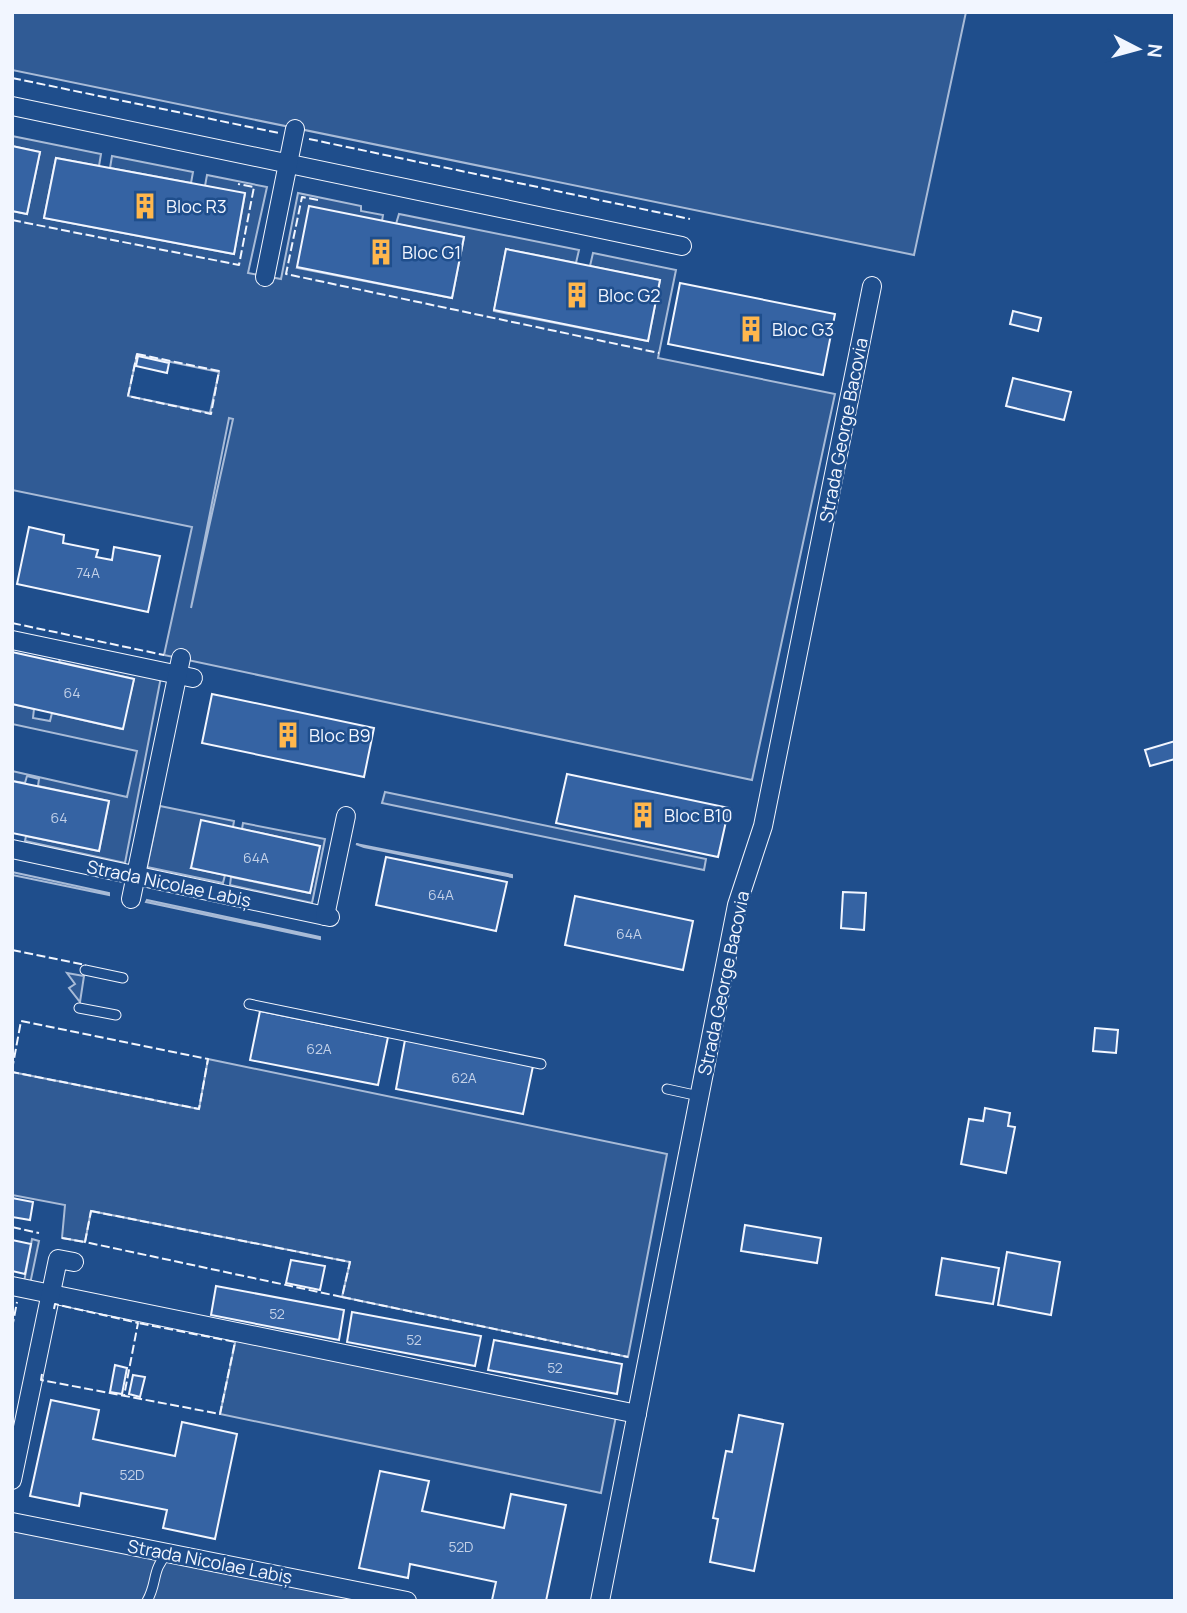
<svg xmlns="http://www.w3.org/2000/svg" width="1187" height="1613" font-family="Manrope,sans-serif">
	<rect width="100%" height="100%" fill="#1f4e8c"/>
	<!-- green -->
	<g fill="#305b95" stroke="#a8bbd7" stroke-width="2" fill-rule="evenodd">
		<path d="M 12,12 L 966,12 L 914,255 L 12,70 Z"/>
		<path d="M 12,136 L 101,154 L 99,166 L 56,158 L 44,218 L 234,254 L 245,194 L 205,186 L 207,175 L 267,187 L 248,273 L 281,279 L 298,193 L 361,206 L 361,211 L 383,215 L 382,221 L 298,268 L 452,298 L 464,237 L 396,224 L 399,214 L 579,250 L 576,263 L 506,249 L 494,311 L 648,341 L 660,280 L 590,266 L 593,253 L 676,270 L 658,358 L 835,394 L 752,780 L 164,655 L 192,527 L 12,490 L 12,211 L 27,214 L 40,152 L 12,146 ZM 137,355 L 219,372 L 210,413 L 128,396 ZM 229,418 L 233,419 L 191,608 Z"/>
		<path d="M 112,156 L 193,172 L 191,183 L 110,168 Z"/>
		<path d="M 61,656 L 161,677 L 125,863 L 25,841 L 26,836 L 99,851 L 109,801 L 38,786 L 39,779 L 27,776 L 25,783 L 12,781 L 12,771 L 127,797 L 137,751 L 12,724 L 12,704 L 34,709 L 33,718 L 50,721 L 52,713 L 122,729 L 134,679 L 59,662 Z"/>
		<path d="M 385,792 L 706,859 L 704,870 L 382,803 Z"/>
		<path d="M 160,806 L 234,821 L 233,827 L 191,868 L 225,875 L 223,883 L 147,867 Z"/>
		<path d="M 243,823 L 325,839 L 312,903 L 230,885 L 231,877 L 310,893 L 320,846 L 242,829 Z"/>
		<path d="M 356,844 L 512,875 L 512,877 L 364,847 Z"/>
		<path d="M 12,872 L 109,893 L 109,895 L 12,875 Z"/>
		<path d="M 147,900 L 320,937 L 320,939 L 146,902 Z"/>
		<path d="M 67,973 L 84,976 L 80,1002 L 69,988 L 75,984 Z"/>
		<path d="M 208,1059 L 667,1154 L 628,1357 L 342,1297 L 350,1262 L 91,1211 L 85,1242 L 62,1238 L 65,1205 L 12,1195 L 12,1072 L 199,1109 Z"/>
		<path d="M 32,1239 L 39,1241 L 30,1284 L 24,1282 Z"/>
		<path d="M 238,1329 L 617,1411 L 601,1493 L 220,1414 Z"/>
		<path d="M 12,1530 L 365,1601 L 12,1601 Z"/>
	</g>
	<!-- building -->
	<g fill="#3563a3" stroke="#f2f6ff" stroke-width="2">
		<path d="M 12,146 L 40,152 L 27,214 L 12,211 Z"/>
		<path d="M 56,158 L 245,193 L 234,254 L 44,218 Z"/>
		<path d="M 309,206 L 464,237 L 452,298 L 297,267 Z"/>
		<path d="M 506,249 L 660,280 L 648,341 L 494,310 Z"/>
		<path d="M 680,283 L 835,314 L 823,375 L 668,344 Z"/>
		<path d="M 1013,311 L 1041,318 L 1038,331 L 1010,324 Z"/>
		<path d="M 138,356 L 169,363 L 167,373 L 136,366 Z"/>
		<path d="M 1013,378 L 1071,392 L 1064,420 L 1006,406 Z"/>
		<path d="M 29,527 L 64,535 L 63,543 L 98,550 L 96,557 L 112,560 L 114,547 L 160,556 L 148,612 L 17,584 Z"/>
		<path d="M 12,652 L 134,679 L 123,729 L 12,704 Z"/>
		<path d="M 212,694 L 374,728 L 364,777 L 202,743 Z"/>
		<path d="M 1175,741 L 1175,759 L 1150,766 L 1145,750 Z"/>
		<path d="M 567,774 L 729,808 L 718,857 L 556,823 Z"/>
		<path d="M 12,781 L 109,801 L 99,851 L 12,833 Z"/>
		<path d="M 201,820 L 320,846 L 310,893 L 191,868 Z"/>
		<path d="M 386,857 L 507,882 L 496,931 L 376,905 Z"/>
		<path d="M 843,892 L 866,893 L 864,930 L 841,928 Z"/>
		<path d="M 575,896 L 693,921 L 683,970 L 565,945 Z"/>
		<path d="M 260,1011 L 388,1037 L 378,1085 L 250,1060 Z"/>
		<path d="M 1095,1028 L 1118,1030 L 1116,1053 L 1093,1051 Z"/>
		<path d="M 405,1040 L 533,1066 L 523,1114 L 396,1089 Z"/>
		<path d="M 985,1108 L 1010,1113 L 1008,1126 L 1015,1127 L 1006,1173 L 961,1164 L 969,1119 L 983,1121 Z"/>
		<path d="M 12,1198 L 33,1202 L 30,1220 L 12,1217 Z"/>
		<path d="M 745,1225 L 821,1238 L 817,1263 L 741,1251 Z"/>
		<path d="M 12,1240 L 31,1244 L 25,1274 L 12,1271 Z"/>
		<path d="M 1007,1252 L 1060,1262 L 1051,1315 L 998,1305 Z"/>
		<path d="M 942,1258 L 999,1268 L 993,1304 L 936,1295 Z"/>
		<path d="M 291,1260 L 325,1266 L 320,1290 L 286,1283 Z"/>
		<path d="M 216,1286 L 344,1310 L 339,1340 L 211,1315 Z"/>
		<path d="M 352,1312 L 481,1336 L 475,1366 L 347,1342 Z"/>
		<path d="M 494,1340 L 622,1364 L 617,1394 L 488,1370 Z"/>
		<path d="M 115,1365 L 127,1368 L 122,1394 L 110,1392 Z"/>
		<path d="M 133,1375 L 145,1377 L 140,1397 L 129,1394 Z"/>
		<path d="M 51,1400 L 99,1410 L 93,1439 L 175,1456 L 182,1422 L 237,1434 L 215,1539 L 163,1528 L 167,1510 L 81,1493 L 79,1506 L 30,1496 Z"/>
		<path d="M 739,1415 L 783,1424 L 754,1571 L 710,1562 L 718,1519 L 713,1518 L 726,1451 L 732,1452 Z"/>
		<path d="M 380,1471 L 429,1481 L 422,1511 L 504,1528 L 511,1494 L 566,1505 L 546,1601 L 492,1600 L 496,1582 L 410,1564 L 408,1578 L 359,1568 Z"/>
	</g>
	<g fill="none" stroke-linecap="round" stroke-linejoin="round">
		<!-- lane casing -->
		<g stroke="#f2f6ff" stroke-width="11">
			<g id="lane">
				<path d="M 85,970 L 123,978"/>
				<path d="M 249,1004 L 541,1064"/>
				<path d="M 79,1008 L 116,1015"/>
				<path d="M 667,1089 L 699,1096"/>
				<path d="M 147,1601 C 158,1582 151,1570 168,1553"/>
			</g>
		</g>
		<!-- street casing -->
		<g stroke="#f2f6ff" stroke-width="20">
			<g id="street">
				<path d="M 12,106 L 682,246"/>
				<path d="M 265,277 L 295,129"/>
				<path d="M 12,640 L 193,678"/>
				<path d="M 12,849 L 330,917"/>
				<path d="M 131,899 L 181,658"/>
				<path d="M 325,916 L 346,816"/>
				<path d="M 12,1286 L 637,1414"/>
				<path d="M 12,1480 L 58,1259 L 74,1262"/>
				<path d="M 12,1522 L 407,1601"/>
				<path d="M 600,1601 L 737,905 L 763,826 L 872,286"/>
			</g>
		</g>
		<!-- lane -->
		<use href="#lane" stroke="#1f4e8c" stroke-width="9"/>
		<!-- street -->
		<use href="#street" stroke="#1f4e8c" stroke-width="18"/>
		<!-- fence -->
		<g stroke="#f2f6ff" stroke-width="2" stroke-dasharray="9 3.5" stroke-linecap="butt">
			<path d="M 12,78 L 279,133"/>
			<path d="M 309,139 L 690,219"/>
			<path d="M 318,200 L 302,197 L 286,274 L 659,353"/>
			<path d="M 12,220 L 239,265 L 254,187 L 238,184"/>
			<path d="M 137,354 L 219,371 L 211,414 L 128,396 Z"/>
			<path d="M 12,623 L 164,655"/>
			<path d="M 12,950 L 86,965"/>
			<path d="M 12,1070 L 21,1021 L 208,1059 L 199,1109 L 12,1072"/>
			<path d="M 91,1211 L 350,1262 L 342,1297 L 85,1242 Z"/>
			<path d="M 12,1227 L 39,1233"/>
			<path d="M 62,1238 L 85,1242"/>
			<path d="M 342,1297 L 628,1357"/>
			<path d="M 54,1309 L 55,1304 L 138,1323 L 124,1396"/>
			<path d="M 12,1328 L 17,1302"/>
			<path d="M 42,1374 L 41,1380 L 220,1414 L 235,1342 L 138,1323"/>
		</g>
	</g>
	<!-- icons -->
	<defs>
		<g id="building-bare" transform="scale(2.1)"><path d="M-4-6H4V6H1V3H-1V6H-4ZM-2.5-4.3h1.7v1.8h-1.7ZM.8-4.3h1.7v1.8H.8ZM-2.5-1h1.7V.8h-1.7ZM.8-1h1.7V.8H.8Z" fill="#ffb74d" stroke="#1f4e8c" stroke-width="2.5" paint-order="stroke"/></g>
	</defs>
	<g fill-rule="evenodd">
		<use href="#building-bare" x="145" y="206"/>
		<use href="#building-bare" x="381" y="252"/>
		<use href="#building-bare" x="577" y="295"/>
		<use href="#building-bare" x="751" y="329"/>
		<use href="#building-bare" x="288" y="735"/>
		<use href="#building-bare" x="643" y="815"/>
	</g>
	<g text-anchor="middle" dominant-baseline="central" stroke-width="5" stroke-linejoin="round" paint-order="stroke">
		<!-- number labels -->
		<g font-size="14" fill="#c3d1e8">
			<text x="88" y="572">74A</text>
			<text x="72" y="692">64</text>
			<text x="59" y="817">64</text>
			<text x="256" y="857">64A</text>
			<text x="441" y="894">64A</text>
			<text x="629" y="933">64A</text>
			<text x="319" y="1048">62A</text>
			<text x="464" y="1077">62A</text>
			<text x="277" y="1313">52</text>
			<text x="414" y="1339">52</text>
			<text x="555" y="1367">52</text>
			<text x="132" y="1474">52D</text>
			<text x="461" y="1546">52D</text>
		</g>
		<!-- poi labels -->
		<g font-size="18" fill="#f2f6ff" stroke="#1f4e8c" text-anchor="start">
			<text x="166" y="206">Bloc R3</text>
			<text x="402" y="252">Bloc G1</text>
			<text x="598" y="295">Bloc G2</text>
			<text x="772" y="329">Bloc G3</text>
			<text x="309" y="735">Bloc B9</text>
			<text x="664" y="815">Bloc B10</text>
		</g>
		<!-- street labels -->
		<g font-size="18" fill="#f2f6ff" stroke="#1f4e8c">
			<text transform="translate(843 430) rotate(-79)">Strada George Bacovia</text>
			<text transform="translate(169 883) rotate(12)">Strada Nicolae Labiș</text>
			<text transform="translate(723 983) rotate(-78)">Strada George Bacovia</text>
			<text transform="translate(210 1561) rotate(11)">Strada Nicolae Labiș</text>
		</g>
	</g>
	<!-- border -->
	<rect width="1187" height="1613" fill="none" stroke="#f2f6ff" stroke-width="28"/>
	<!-- north arrow -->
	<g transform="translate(1138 49) rotate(96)" stroke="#1f4e8c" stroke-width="5" paint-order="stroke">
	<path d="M0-5L12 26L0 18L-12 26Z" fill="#f2f6ff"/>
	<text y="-10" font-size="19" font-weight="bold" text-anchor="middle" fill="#f2f6ff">N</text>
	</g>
</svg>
